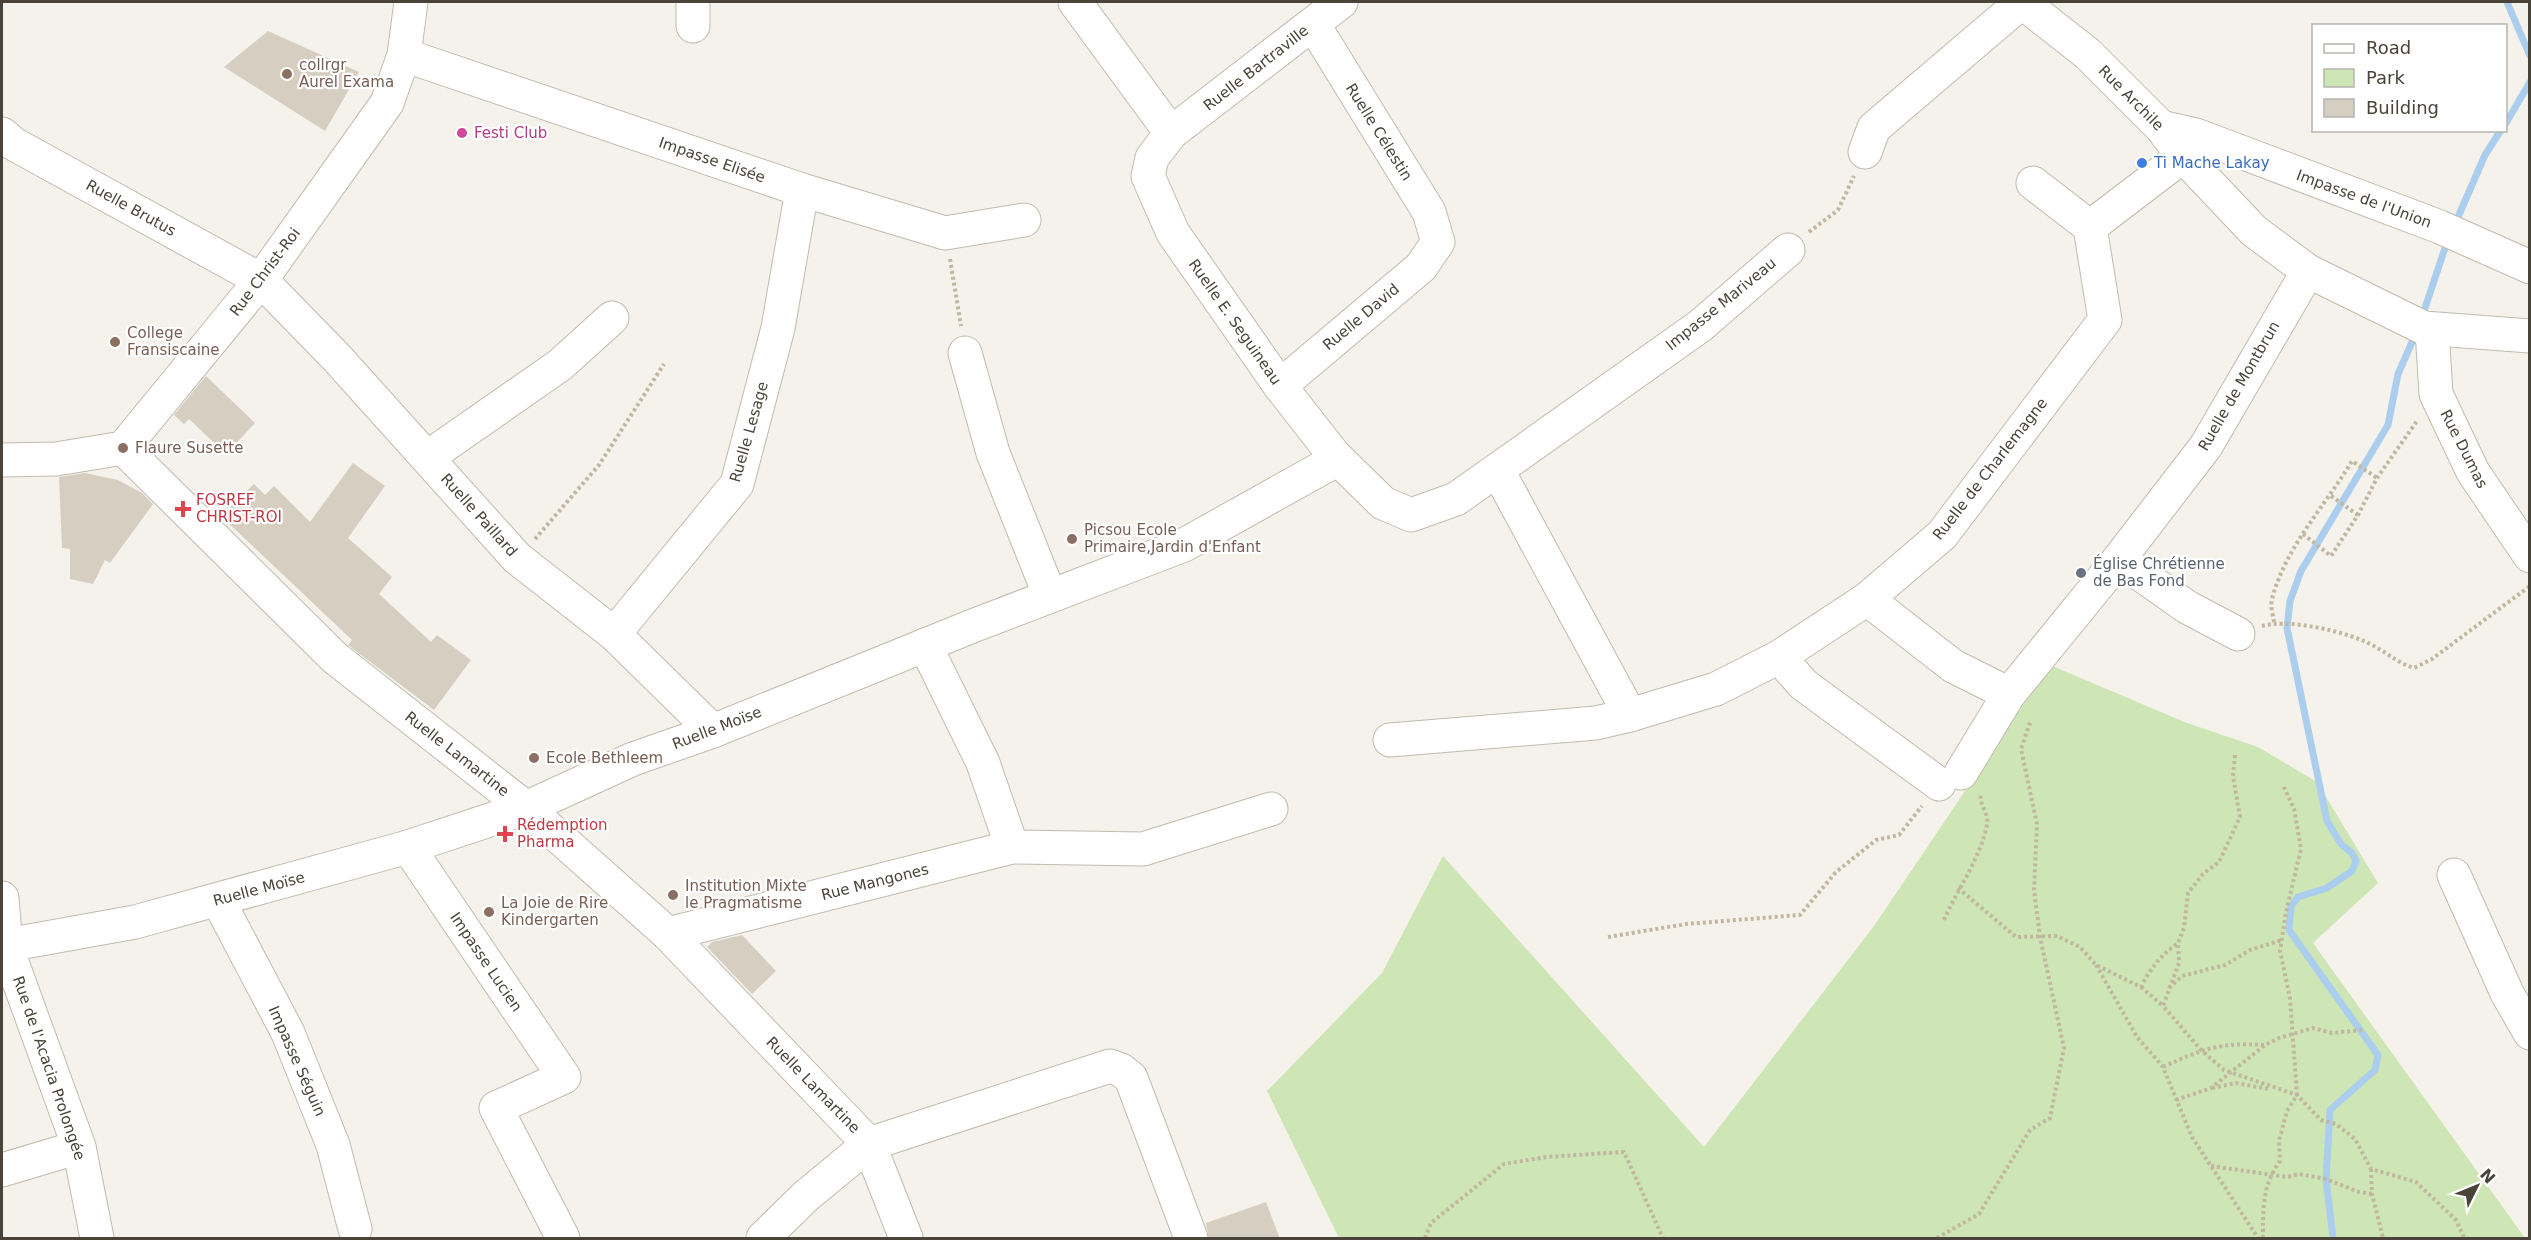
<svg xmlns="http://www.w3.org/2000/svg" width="2531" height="1240" font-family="'DejaVu Sans',sans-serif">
	<rect width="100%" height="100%" fill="#f5f2eb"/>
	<!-- green -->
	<path fill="#cee6b6" d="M 2050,665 L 2187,723 L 2258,747 L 2317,782 L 2378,883 L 2313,943 L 2525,1238 L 1339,1238 L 1267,1091 L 1382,973 L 1443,856 L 1704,1147 L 1874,926 Z"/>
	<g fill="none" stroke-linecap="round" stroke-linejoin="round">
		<!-- stream -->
		<g stroke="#abceee" stroke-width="7">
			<path d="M 2507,2 L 2530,56"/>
			<path d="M 2506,123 L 2530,82"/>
			<path d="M 2455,224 L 2485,155 L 2501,130"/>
			<path d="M 2422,317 L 2448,239"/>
			<path d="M 2333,1238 L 2326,1179 L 2330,1110 L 2375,1070 L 2378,1055 L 2289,930 L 2291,906 L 2298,897 L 2327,888 L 2352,871 L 2356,861 L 2352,853 L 2341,844 L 2327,821 L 2287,628 L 2290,601 L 2301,571 L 2388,425 L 2398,374 L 2416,333"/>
		</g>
	</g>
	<!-- building -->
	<g fill="#d6cfc1">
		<path d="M 268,31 L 359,72 L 325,131 L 224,67 Z"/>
		<path d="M 206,376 L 255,423 L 226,454 L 189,419 L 184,424 L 174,415 Z"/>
		<path d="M 353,463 L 385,486 L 348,538 L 392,577 L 379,594 L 431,642 L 437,635 L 471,660 L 434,710 L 348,645 L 352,640 L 221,516 L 254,484 L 265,495 L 274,486 L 310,522 Z"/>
		<path d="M 85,473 L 118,480 L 142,493 L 153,504 L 110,563 L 105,560 L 93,584 L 70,579 L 70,549 L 62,548 L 59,477 Z"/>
		<path d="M 742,935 L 776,971 L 752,994 L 707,947 L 712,942 Z"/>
		<path d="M 1266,1202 L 1280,1239 L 1209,1239 L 1206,1223 Z"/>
	</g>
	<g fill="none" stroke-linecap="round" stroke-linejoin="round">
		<!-- minor casing -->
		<g stroke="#c0bbae" stroke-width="35">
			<g id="minor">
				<path d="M 693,2 L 693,26"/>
				<path d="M 1075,2 L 1171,133"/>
				<path d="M 1341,2 L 1171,133 L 1152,158 L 1148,176 L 1173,233 L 1280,386 L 1334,455 L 1383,503 L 1411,515 L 1456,499 L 1700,326 L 1788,250"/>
				<path d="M 2022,2 L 2088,54 L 2161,127 L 2183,156 L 2254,231 L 2308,271 L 2424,328 L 2530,336"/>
				<path d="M 404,55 L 802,190 L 945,233 L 1024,220"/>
				<path d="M 2161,127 L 2196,135 L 2440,227 L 2530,267"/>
				<path d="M 2,134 L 14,144 L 261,280 L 337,358 L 517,558 L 614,634 L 713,731"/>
				<path d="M 1865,152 L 1874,128 L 2022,2"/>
				<path d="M 2033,183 L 2090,227"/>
				<path d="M 2432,330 L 2436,394 L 2473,472 L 2530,556"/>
				<path d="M 965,353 L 993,453 L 1050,596"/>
				<path d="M 1280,386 L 1421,267 L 1438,242 L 1429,212 L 1313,24"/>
				<path d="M 123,448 L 335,658 L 526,808 L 668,934 L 869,1144 L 906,1238"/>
				<path d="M 428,457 L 560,365 L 612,318"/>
				<path d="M 2,460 L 56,459 L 123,448 L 261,280 L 387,103 L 404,55 L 411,2"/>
				<path d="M 1498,471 L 1630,715 L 1716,689 L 1779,657 L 1867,599 L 1942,535 L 2105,320 L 2090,227 L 2183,156"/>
				<path d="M 2119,559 L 2187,607 L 2238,634"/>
				<path d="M 1867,599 L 1953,666 L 2009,694"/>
				<path d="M 614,634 L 737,484 L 778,328 L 802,190"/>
				<path d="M 925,645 L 983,763 L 1012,847"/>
				<path d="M 1779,657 L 1804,685 L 1939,784"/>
				<path d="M 1390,740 L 1596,723 L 1630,715"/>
				<path d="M 1961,773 L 2009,694 L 2119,559 L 2206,446 L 2308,271"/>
				<path d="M 408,847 L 564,1077 L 496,1108 L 563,1238"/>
				<path d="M 2454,875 L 2507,993 L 2530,1033"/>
				<path d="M 2,898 L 6,946 L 79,1147 L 97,1238"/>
				<path d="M 218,900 L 288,1033 L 333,1145 L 355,1229"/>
				<path d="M 668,934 L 1012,847 L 1143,849 L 1271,809"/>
				<path d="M 2,946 L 135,922 L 408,847 L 526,808 L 633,759 L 713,731 L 975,625 L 1184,545 L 1338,459"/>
				<path d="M 2,1170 L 79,1147"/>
				<path d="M 763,1238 L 806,1196 L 869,1144 L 1110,1066 L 1121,1070 L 1131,1078 L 1191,1238"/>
			</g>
		</g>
		<!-- path -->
		<g stroke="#c1b79f" stroke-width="4" stroke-dasharray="3 3" stroke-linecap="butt">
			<path d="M 1809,232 L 1838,210 L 1854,176"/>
			<path d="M 950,259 L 961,326"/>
			<path d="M 2331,496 L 2358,515"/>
			<path d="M 2303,534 L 2331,556 L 2358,515 L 2377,478 L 2417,421"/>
			<path d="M 535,539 L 599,465 L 664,364"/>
			<path d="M 2274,622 C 2273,615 2270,606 2272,599 C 2285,548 2325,506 2352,461 L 2377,478"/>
			<path d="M 2262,626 C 2288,618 2350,632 2374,646 C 2387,653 2398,663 2414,668 L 2432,659 L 2530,586"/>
			<path d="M 2235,755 L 2233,776 L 2240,817 L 2219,862 L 2203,874 L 2188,893 L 2184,928 L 2178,943 L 2179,963 L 2163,1006 L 2201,1050 L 2224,1070 L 2297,1095 L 2321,1120 L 2336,1124 L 2355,1139 L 2371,1169 L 2416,1182 L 2456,1220 L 2464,1238"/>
			<path d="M 1958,888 L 2016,937 L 2057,936 L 2080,947 L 2096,965 L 2141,987 C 2150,969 2161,955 2178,943"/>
			<path d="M 1944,920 C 1958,888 1980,859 1987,825 C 1990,814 1978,804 1981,793"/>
			<path d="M 1608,937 L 1686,924 L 1800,915 L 1836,872 L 1876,840 L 1899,835 L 1922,806"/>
			<path d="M 2096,965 L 2137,1037 L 2163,1067 L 2192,1137 L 2258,1238"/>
			<path d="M 2141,987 L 2163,1006"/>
			<path d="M 2169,988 L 2182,976 L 2225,965 L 2250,950 L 2282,940"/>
			<path d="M 2163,1067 C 2202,1049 2221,1042 2265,1045"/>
			<path d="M 2212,1088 L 2236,1083 L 2269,1089"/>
			<path d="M 2176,1100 L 2211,1088 L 2265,1045 L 2279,1038 L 2313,1028 L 2332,1033 L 2362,1030"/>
			<path d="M 2211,1166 L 2287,1177 L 2299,1174 L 2326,1179 L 2359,1192 L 2372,1194"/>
			<path d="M 2371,1169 L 2372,1194 L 2383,1238"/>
			<path d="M 1425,1238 L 1431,1223 L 1504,1164 L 1546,1157 L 1624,1152 L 1663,1238"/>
			<path d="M 1937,1238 L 1979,1214 L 2030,1130 L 2050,1118 L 2064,1048 L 2040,937 L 2034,890 L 2037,824 L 2021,749 L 2031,720"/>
			<path d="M 2263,1238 C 2263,1210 2262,1185 2280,1161 L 2279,1141 L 2287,1111 L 2297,1095 L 2290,998 L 2280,951 L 2286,912 L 2301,849 L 2294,809 L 2283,785"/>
		</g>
		<!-- minor -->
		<use href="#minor" stroke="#fff" stroke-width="33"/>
	</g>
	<!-- markers -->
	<g fill="#8d6e63" stroke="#fff" stroke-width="2">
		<circle cx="287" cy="74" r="6"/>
		<circle cx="115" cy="342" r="6"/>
		<circle cx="123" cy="448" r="6"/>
		<circle cx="1072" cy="539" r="6"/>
		<circle cx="534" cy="758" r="6"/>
		<circle cx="673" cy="895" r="6"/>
		<circle cx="489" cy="912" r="6"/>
	</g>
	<circle fill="#d1479c" stroke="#fff" stroke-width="2" cx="462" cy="133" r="6"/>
	<circle fill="#3f7fe0" stroke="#fff" stroke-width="2" cx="2142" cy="163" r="6"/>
	<g fill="#e0444e" stroke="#fff" stroke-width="2">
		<path d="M180 500h6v6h6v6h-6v6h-6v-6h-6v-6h6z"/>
		<path d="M502 825h6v6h6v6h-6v6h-6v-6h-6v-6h6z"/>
	</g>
	<circle fill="#6b7280" stroke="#fff" stroke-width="2" cx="2081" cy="573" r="6"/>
	<g text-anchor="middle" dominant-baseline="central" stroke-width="4.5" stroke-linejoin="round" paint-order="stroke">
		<!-- education labels -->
		<g font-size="15" fill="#785e54" stroke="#fff" text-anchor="start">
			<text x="299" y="65">collrgr<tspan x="299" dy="17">Aurel Exama</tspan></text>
			<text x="127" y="333">College<tspan x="127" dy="17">Fransiscaine</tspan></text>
			<text x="135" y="448">Flaure Susette</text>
			<text x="1084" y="530">Picsou Ecole<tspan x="1084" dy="17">Primaire,Jardin d'Enfant</tspan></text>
			<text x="546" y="758">Ecole Bethleem</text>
			<text x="685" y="886">Institution Mixte<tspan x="685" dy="17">le Pragmatisme</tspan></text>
			<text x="501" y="903">La Joie de Rire<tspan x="501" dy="17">Kindergarten</tspan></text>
		</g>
		<!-- street labels -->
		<g font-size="15" fill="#494339" stroke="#fff">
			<text transform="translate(1256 68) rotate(-38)">Ruelle Bartraville</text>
			<text transform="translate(2131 98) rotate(45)">Rue Archile</text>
			<text transform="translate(1379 132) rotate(58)">Ruelle Célestin</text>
			<text transform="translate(712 160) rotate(19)">Impasse Elisée</text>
			<text transform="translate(2364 199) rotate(20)">Impasse de l'Union</text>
			<text transform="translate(131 208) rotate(29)">Ruelle Brutus</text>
			<text transform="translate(265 272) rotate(-53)">Rue Christ-Roi</text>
			<text transform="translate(1721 304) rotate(-39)">Impasse Mariveau</text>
			<text transform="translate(1361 317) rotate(-40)">Ruelle David</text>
			<text transform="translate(1235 322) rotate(55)">Ruelle E. Seguineau</text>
			<text transform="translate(2239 386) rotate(-60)">Ruelle de Montbrun</text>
			<text transform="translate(749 432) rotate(-74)">Ruelle Lesage</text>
			<text transform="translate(2464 449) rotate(63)">Rue Dumas</text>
			<text transform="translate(1990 469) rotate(-52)">Ruelle de Charlemagne</text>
			<text transform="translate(479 515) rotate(48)">Ruelle Paillard</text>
			<text transform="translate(717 728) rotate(-21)">Ruelle Moïse</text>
			<text transform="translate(457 754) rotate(38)">Ruelle Lamartine</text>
			<text transform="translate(875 882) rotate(-14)">Rue Mangones</text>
			<text transform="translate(259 889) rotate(-15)">Ruelle Moïse</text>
			<text transform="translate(486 962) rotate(56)">Impasse Lucien</text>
			<text transform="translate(297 1061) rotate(66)">Impasse Séguin</text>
			<text transform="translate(49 1068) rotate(71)">Rue de l'Acacia Prolongée</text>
			<text transform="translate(813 1085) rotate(46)">Ruelle Lamartine</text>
		</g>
		<!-- hotel labels -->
		<g font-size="15" fill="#b23c85" stroke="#fff" text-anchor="start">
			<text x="474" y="133">Festi Club</text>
		</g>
		<!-- shop labels -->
		<g font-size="15" fill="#366cbe" stroke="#fff" text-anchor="start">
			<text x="2154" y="163">Ti Mache Lakay</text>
		</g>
		<!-- health labels -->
		<g font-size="15" fill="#be3a42" stroke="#fff" text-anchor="start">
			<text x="196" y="500">FOSREF<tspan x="196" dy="17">CHRIST-ROI</tspan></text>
			<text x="517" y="825">Rédemption<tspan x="517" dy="17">Pharma</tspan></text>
		</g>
		<!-- worship labels -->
		<g font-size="15" fill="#5b616d" stroke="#fff" text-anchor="start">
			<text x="2093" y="564">Église Chrétienne<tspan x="2093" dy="17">de Bas Fond</tspan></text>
		</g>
	</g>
	<!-- border -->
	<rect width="2531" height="1240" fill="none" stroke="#494339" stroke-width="6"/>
	<!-- legend -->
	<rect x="2312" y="24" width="195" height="108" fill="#ffffff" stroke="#b6b4b0" stroke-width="1.5"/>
	<rect x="2324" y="44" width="30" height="9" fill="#ffffff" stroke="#b6b4b0" stroke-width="1.5"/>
	<text x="2366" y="54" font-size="18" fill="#494339">Road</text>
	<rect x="2324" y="69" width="30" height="18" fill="#cee6b6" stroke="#b6b4b0" stroke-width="1.5"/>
	<text x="2366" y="84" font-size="18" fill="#494339">Park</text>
	<rect x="2324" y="99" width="30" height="18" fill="#d6cfc1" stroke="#b6b4b0" stroke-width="1.5"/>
	<text x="2366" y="114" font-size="18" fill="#494339">Building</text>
	<!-- north arrow -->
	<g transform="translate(2477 1186) rotate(47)" stroke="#ffffff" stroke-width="4.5" paint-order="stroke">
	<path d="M0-4.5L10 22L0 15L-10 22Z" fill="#494339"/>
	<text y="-9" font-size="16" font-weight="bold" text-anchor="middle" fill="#494339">N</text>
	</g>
</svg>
